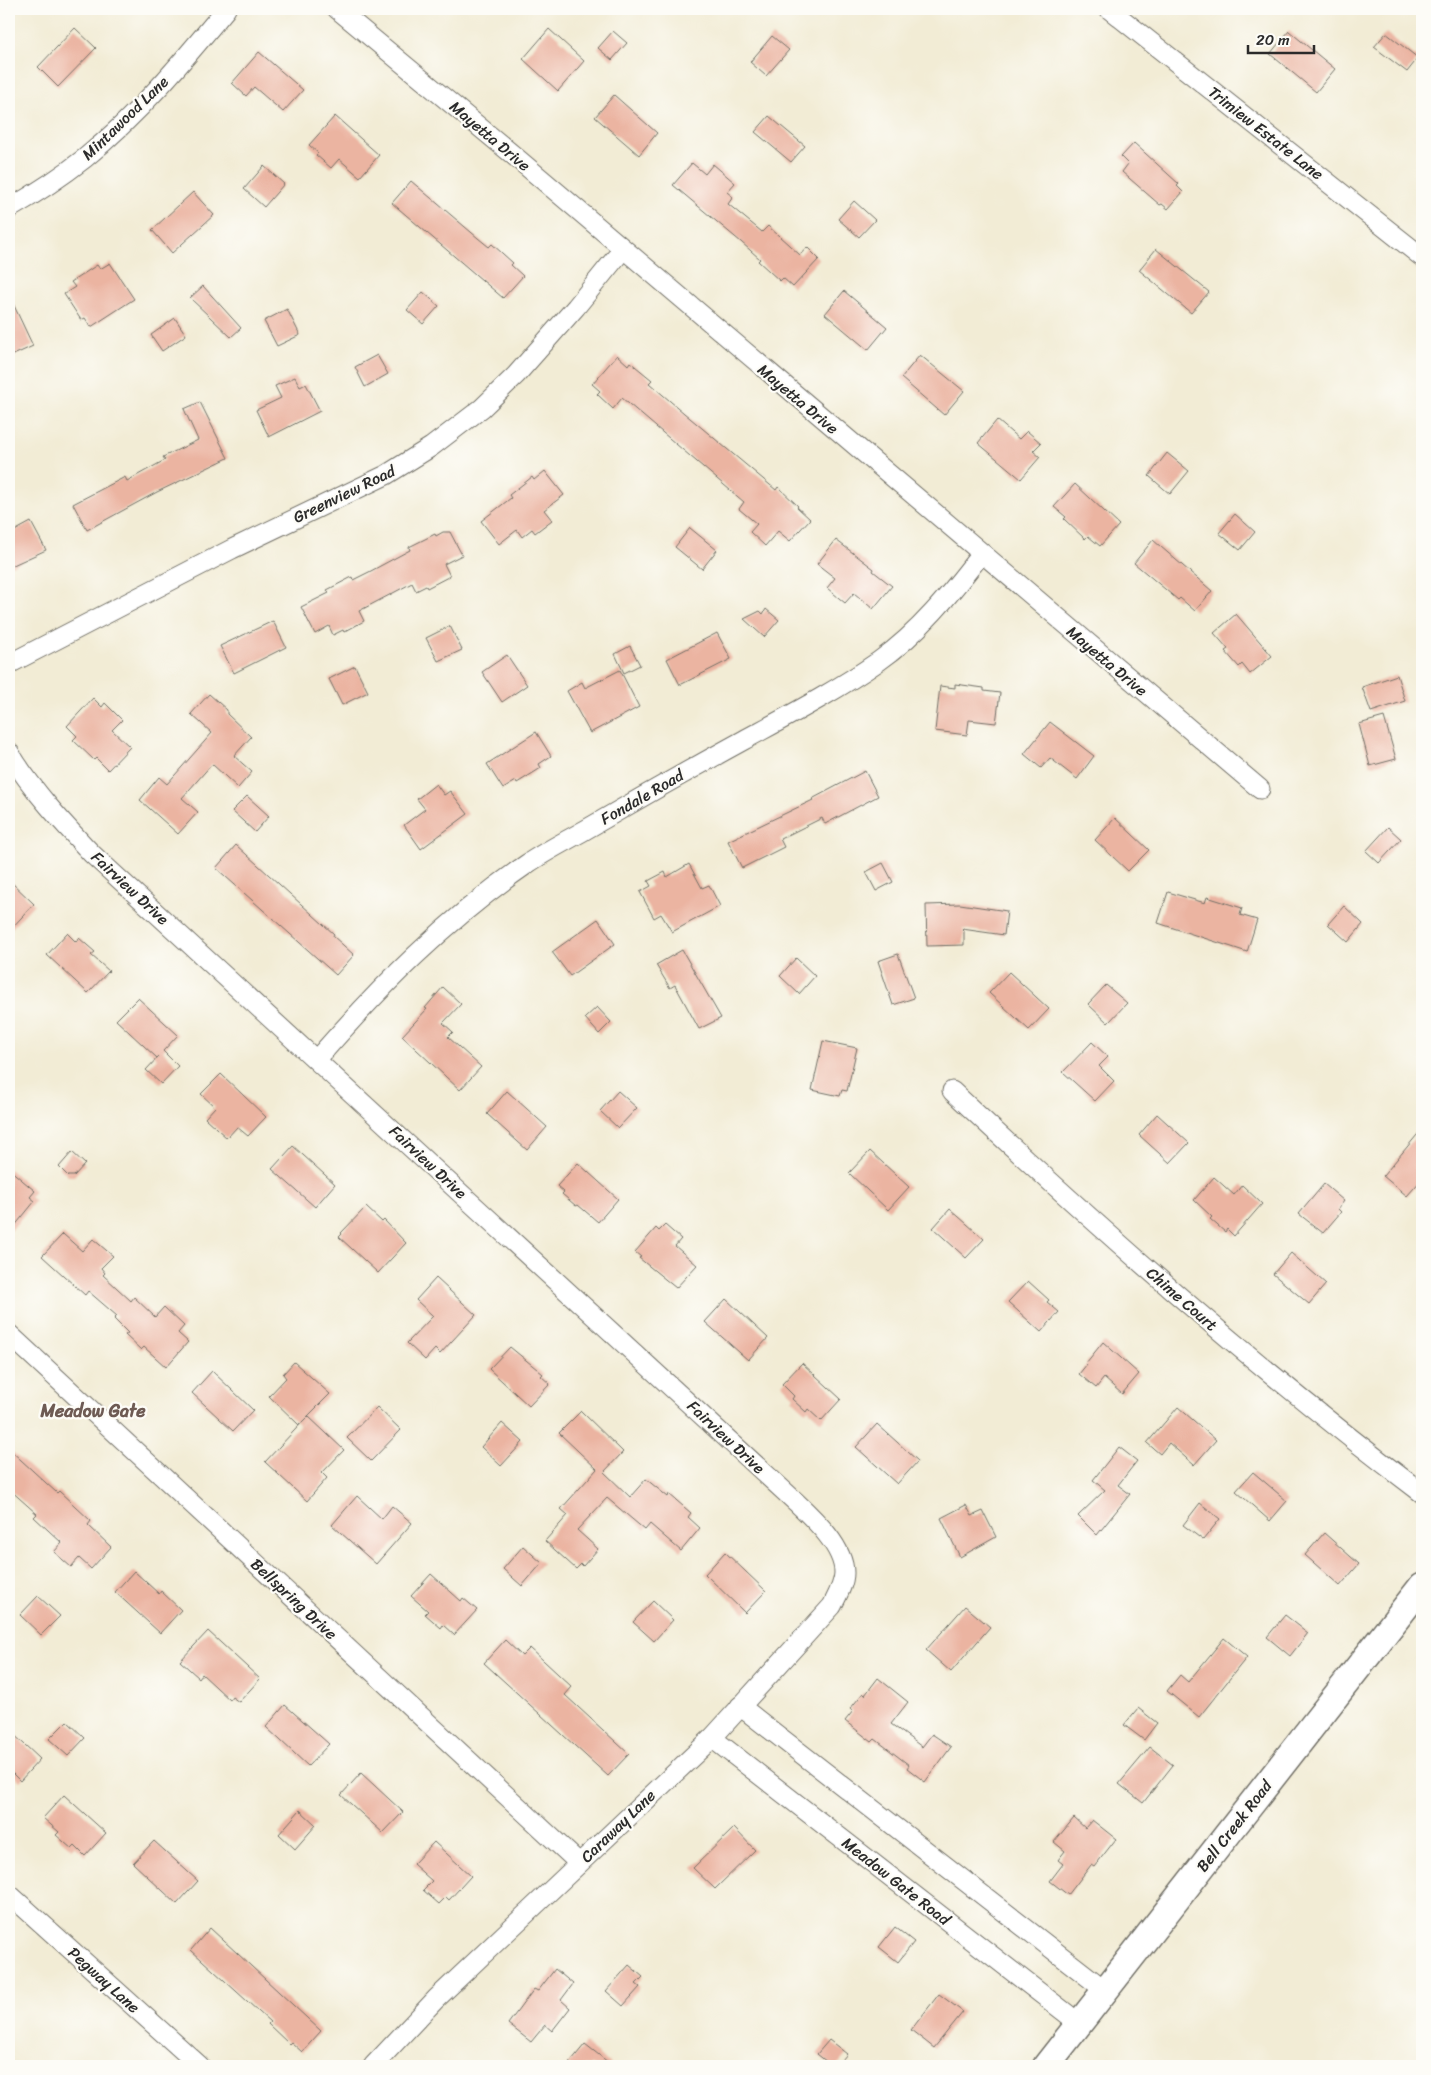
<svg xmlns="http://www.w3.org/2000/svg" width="1431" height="2075" font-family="Sriracha,sans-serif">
	<rect width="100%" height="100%" fill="#fdfcf7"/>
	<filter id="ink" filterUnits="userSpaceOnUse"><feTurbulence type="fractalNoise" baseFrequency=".02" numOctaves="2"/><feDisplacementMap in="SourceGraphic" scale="10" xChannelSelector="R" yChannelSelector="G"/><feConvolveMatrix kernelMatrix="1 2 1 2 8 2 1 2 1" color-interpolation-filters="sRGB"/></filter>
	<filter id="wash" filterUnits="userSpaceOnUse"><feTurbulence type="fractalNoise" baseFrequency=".0096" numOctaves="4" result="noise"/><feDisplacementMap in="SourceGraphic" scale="20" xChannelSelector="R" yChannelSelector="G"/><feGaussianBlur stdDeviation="1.12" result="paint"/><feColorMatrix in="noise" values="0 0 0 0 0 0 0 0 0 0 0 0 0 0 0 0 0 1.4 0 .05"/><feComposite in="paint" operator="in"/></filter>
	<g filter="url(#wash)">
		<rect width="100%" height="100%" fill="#f2ecd5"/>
		<g id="blocks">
			<!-- building -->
			<g fill="#ebb4a1">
				<path d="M 75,28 L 96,48 L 58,87 L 38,67 Z"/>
				<path d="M 549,29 L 584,61 L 558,91 L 523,59 Z"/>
				<path d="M 613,31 L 627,43 L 612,60 L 598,48 Z"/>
				<path d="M 1289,31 L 1335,69 L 1316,92 L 1270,54 Z"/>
				<path d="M 1386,33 L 1418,58 L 1407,72 L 1374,47 Z"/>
				<path d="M 772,36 L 789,50 L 766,76 L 750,62 Z"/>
				<path d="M 259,52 L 303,90 L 283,112 L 254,87 L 246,96 L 232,83 Z"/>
				<path d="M 614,95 L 657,133 L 639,155 L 595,117 Z"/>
				<path d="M 335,116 L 379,155 L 360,177 L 339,159 L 331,168 L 316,155 L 318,153 L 309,145 Z"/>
				<path d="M 769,116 L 805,146 L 791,162 L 755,132 Z"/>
				<path d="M 1134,143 L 1179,184 L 1177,186 L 1183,192 L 1168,209 L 1162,204 L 1160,205 L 1122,172 L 1128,164 L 1121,157 Z"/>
				<path d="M 692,163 L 705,174 L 713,164 L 735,183 L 727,192 L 733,197 L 728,204 L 762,232 L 768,226 L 800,255 L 807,247 L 819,259 L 793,287 L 783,278 L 780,281 L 758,261 L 760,259 L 741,242 L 673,185 Z"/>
				<path d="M 264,166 L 284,184 L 264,207 L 244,189 Z"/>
				<path d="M 411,181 L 478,238 L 489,247 L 492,244 L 513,263 L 511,265 L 523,276 L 503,298 L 392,203 Z"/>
				<path d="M 193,192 L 214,215 L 172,253 L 152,230 Z"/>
				<path d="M 854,201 L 875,220 L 859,237 L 838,219 Z"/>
				<path d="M 1156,249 L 1209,292 L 1191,313 L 1139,270 Z"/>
				<path d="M 110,263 L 134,299 L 91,327 L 85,318 L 81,320 L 64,294 L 75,287 L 71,282 L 97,265 L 100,269 Z"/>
				<path d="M 203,286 L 241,328 L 231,337 L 190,298 Z"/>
				<path d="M 844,291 L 887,327 L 868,350 L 825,314 Z"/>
				<path d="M 423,292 L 439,306 L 423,324 L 407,310 Z"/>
				<path d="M 9,295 L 33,346 L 9,357 Z"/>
				<path d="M 287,309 L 300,335 L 277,346 L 264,321 Z"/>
				<path d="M 175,318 L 186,335 L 162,351 L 151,335 Z"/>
				<path d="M 377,355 L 388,374 L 365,387 L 355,367 Z"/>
				<path d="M 617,355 L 628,365 L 630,362 L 652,380 L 649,383 L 684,413 L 776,490 L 778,487 L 798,506 L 797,507 L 810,519 L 790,541 L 778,531 L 765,546 L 750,532 L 757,524 L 739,509 L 744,502 L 622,398 L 613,409 L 597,394 L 600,391 L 592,384 Z"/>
				<path d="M 920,355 L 964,391 L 944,415 L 901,378 Z"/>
				<path d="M 295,377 L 300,387 L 306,384 L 320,411 L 269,437 L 256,410 L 281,398 L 275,386 Z"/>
				<path d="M 200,402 L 228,458 L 157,492 L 87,530 L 73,504 L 125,477 L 127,481 L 165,460 L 163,457 L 198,440 L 184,409 Z"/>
				<path d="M 997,420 L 1019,439 L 1027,431 L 1041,443 L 1033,451 L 1040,457 L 1021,479 L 978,443 Z"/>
				<path d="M 1167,453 L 1189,471 L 1170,494 L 1149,476 Z"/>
				<path d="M 545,471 L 564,495 L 544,510 L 552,520 L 535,533 L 532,529 L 522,537 L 517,530 L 499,544 L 481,521 L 511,498 L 509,495 L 532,477 L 534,480 Z"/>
				<path d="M 1075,484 L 1119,525 L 1100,546 L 1088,536 L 1085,539 L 1064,519 L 1066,517 L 1054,507 Z"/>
				<path d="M 1235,514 L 1255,532 L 1240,550 L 1219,533 Z"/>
				<path d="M 31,522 L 46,550 L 9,567 L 9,534 Z"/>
				<path d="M 690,528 L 717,550 L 702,569 L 675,547 Z"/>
				<path d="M 443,532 L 450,532 L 462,555 L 444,564 L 450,576 L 427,588 L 426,586 L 416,591 L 412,583 L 359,611 L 364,621 L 344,632 L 343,630 L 333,635 L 329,626 L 315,634 L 301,607 L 329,593 L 327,590 L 352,577 L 353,580 L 369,572 L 410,550 L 409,547 L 435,534 L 436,536 Z"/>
				<path d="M 836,540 L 874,569 L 873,571 L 892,586 L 873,609 L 854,593 L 845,603 L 827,588 L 835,578 L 817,564 Z"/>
				<path d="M 1153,540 L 1212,591 L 1195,611 L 1180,598 L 1178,600 L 1134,563 Z"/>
				<path d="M 766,609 L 779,620 L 764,637 L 744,619 L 760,611 L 763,614 Z"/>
				<path d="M 1236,614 L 1272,656 L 1250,674 L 1242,664 L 1239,667 L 1225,651 L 1228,649 L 1214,633 Z"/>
				<path d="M 273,621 L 286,647 L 234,673 L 220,646 Z"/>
				<path d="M 450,626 L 462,650 L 438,661 L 426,638 Z"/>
				<path d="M 717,633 L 731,659 L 680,685 L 667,659 Z"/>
				<path d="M 630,646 L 640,665 L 624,673 L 615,654 Z"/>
				<path d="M 507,655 L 527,685 L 502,702 L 482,672 Z"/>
				<path d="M 355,666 L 368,692 L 342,705 L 329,679 Z"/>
				<path d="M 620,670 L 639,707 L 590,733 L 567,691 L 582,682 L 585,688 Z"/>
				<path d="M 1397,675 L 1405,701 L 1371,712 L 1362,687 Z"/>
				<path d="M 955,684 L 984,688 L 984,691 L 1000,693 L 996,723 L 969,720 L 967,735 L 935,731 L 940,686 L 955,688 Z"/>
				<path d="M 209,694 L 227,710 L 227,714 L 251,737 L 234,756 L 252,772 L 238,788 L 212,764 L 182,798 L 198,812 L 178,834 L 140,800 L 159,777 L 167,784 L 212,733 L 191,714 Z"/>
				<path d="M 93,698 L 102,707 L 105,703 L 122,720 L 112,730 L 130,747 L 108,770 L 96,758 L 94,760 L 73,740 L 77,736 L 67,726 Z"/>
				<path d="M 1384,717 L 1396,759 L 1370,766 L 1359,724 Z"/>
				<path d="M 1050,722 L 1094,756 L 1077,779 L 1050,758 L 1041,768 L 1024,754 Z"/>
				<path d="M 536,732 L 551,756 L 539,764 L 541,768 L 517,783 L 516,781 L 503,789 L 487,764 Z"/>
				<path d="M 865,771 L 878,796 L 825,824 L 822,818 L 780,839 L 784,847 L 742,868 L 728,841 L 813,800 L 812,799 Z"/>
				<path d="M 436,784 L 444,795 L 450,791 L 468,814 L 421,849 L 404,825 L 425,809 L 417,799 Z"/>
				<path d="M 247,796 L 269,816 L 255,832 L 232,811 Z"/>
				<path d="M 1115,818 L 1149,850 L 1128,871 L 1095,840 Z"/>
				<path d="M 1388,827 L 1401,839 L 1379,863 L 1366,851 Z"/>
				<path d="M 236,845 L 334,934 L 333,936 L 354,955 L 336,975 L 216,868 Z"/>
				<path d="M 883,863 L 893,882 L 876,891 L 866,872 Z"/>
				<path d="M 689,864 L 702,888 L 709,885 L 720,906 L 672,932 L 661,914 L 654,918 L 640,892 L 651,886 L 648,881 L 665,872 L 667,877 Z"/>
				<path d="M 9,880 L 34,904 L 9,931 Z"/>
				<path d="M 1168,892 L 1205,903 L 1207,897 L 1242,908 L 1240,915 L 1257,920 L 1247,952 L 1158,923 Z"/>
				<path d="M 960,904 L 1007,911 L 1004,935 L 962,929 L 964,931 L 964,945 L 927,946 L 926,905 Z"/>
				<path d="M 1344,906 L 1363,924 L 1348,942 L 1328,924 Z"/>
				<path d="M 598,919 L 615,944 L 570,976 L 552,952 Z"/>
				<path d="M 67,933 L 76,942 L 79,938 L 95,952 L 91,955 L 109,971 L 88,993 L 47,955 Z"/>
				<path d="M 682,950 L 721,1018 L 699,1029 L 675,985 L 670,988 L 656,965 Z"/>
				<path d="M 898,954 L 914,998 L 893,1005 L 878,961 Z"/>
				<path d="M 796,958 L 815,976 L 799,994 L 780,976 Z"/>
				<path d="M 1009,972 L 1049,1009 L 1029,1030 L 989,993 Z"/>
				<path d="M 1106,985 L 1127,1003 L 1108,1023 L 1088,1004 Z"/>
				<path d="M 443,987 L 461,1004 L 443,1023 L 453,1032 L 448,1037 L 481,1067 L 460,1090 L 402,1036 L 427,1009 L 425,1008 Z"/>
				<path d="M 138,998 L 178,1035 L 163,1051 L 178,1066 L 161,1084 L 146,1070 L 159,1056 L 157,1058 L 116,1020 Z"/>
				<path d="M 597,1007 L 611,1022 L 599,1034 L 585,1018 Z"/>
				<path d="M 823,1041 L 857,1048 L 847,1091 L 842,1090 L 840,1096 L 812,1090 Z"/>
				<path d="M 1092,1042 L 1108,1057 L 1099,1066 L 1114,1081 L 1095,1101 L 1063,1072 Z"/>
				<path d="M 221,1074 L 266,1117 L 248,1136 L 237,1127 L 227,1138 L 205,1118 L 215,1107 L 201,1094 Z"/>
				<path d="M 507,1091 L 547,1127 L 527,1150 L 487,1114 Z"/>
				<path d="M 618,1091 L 637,1108 L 618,1128 L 600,1111 Z"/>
				<path d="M 1157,1114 L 1189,1143 L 1170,1163 L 1139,1135 Z"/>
				<path d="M 1422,1129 L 1422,1179 L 1407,1196 L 1383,1176 Z"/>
				<path d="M 293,1146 L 335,1184 L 315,1207 L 272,1169 Z"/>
				<path d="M 870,1151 L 909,1187 L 888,1210 L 849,1173 Z"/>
				<path d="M 72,1152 L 85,1164 L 74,1176 L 68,1176 L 59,1167 Z"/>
				<path d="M 578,1163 L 618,1199 L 598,1222 L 578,1205 L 576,1206 L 562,1194 L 564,1192 L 557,1186 Z"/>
				<path d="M 9,1169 L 35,1191 L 30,1197 L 35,1201 L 9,1233 Z"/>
				<path d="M 1214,1177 L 1234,1195 L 1242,1185 L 1262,1204 L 1234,1236 L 1227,1229 L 1225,1232 L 1210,1219 L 1212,1217 L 1194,1200 Z"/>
				<path d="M 1324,1184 L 1344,1201 L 1338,1209 L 1341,1212 L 1323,1233 L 1299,1214 Z"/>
				<path d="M 366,1207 L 382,1222 L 384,1220 L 406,1243 L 378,1273 L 339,1237 L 342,1234 L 341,1233 Z"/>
				<path d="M 950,1209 L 984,1239 L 966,1258 L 933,1228 Z"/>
				<path d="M 665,1225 L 681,1239 L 675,1246 L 697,1265 L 676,1288 L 639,1258 L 641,1257 L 635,1252 L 656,1228 L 659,1231 Z"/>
				<path d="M 63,1234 L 82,1251 L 93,1239 L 113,1256 L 101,1268 L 105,1273 L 103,1275 L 131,1301 L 134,1297 L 155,1317 L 164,1307 L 184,1326 L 178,1333 L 188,1342 L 166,1367 L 144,1347 L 141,1350 L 125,1335 L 128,1333 L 114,1319 L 117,1316 L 88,1291 L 85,1295 L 42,1256 Z"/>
				<path d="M 1291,1253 L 1326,1284 L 1309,1304 L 1273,1274 Z"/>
				<path d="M 436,1278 L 476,1315 L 440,1354 L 435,1349 L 425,1360 L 407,1343 L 433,1316 L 416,1300 Z"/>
				<path d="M 1028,1281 L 1049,1300 L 1047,1302 L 1059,1312 L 1041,1332 L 1008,1302 Z"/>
				<path d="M 726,1299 L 768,1338 L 748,1360 L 705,1322 Z"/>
				<path d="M 1103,1342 L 1139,1374 L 1122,1394 L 1104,1378 L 1096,1388 L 1079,1374 L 1087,1364 L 1086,1363 Z"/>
				<path d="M 510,1347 L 543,1374 L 541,1376 L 550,1384 L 529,1406 L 489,1369 Z"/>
				<path d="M 294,1362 L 330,1394 L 299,1425 L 269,1396 L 286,1378 L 283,1374 Z"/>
				<path d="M 802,1363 L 841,1399 L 821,1421 L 808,1409 L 806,1412 L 792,1399 L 794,1396 L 782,1384 Z"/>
				<path d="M 212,1371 L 253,1410 L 233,1431 L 192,1393 Z"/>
				<path d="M 377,1407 L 401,1430 L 371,1461 L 347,1438 Z"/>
				<path d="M 1178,1407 L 1216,1440 L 1194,1465 L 1169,1443 L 1160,1454 L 1147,1443 Z"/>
				<path d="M 581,1411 L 623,1452 L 604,1472 L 630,1497 L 646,1479 L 668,1497 L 669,1494 L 691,1513 L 688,1517 L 700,1528 L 681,1551 L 650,1524 L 645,1530 L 607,1498 L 577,1530 L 598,1549 L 583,1566 L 581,1564 L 576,1569 L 545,1541 L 568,1515 L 561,1509 L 597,1469 L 559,1433 Z"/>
				<path d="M 308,1416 L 344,1450 L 322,1473 L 327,1478 L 307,1501 L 265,1462 Z"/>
				<path d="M 502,1423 L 523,1442 L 501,1466 L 481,1447 Z"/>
				<path d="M 877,1424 L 918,1461 L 897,1484 L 856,1447 Z"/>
				<path d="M 1119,1447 L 1137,1461 L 1118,1485 L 1130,1494 L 1097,1535 L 1078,1516 L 1105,1490 L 1093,1480 Z"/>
				<path d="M 9,1449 L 57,1493 L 59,1491 L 91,1521 L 88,1525 L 111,1547 L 91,1569 L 79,1558 L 71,1567 L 54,1552 L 62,1543 L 34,1517 L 37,1514 L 9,1489 Z"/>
				<path d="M 1253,1472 L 1287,1501 L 1270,1521 L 1236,1491 Z"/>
				<path d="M 357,1496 L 382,1519 L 392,1506 L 412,1523 L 376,1564 L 332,1525 Z"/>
				<path d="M 1200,1503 L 1220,1519 L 1203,1540 L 1183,1525 Z"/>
				<path d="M 966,1505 L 972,1516 L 983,1511 L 996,1537 L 960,1557 L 941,1518 Z"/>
				<path d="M 1324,1533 L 1359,1564 L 1340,1586 L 1305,1555 Z"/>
				<path d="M 523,1546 L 542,1563 L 522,1586 L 503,1569 Z"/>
				<path d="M 725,1552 L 766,1591 L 745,1613 L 705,1574 Z"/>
				<path d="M 134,1571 L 159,1594 L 161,1591 L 181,1610 L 160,1633 L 115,1592 Z"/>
				<path d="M 431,1574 L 461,1601 L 463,1598 L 477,1610 L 454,1635 L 443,1625 L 441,1628 L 425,1614 L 428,1611 L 411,1596 Z"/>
				<path d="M 38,1596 L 60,1616 L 41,1635 L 20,1615 Z"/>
				<path d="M 653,1601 L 673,1620 L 654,1641 L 633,1622 Z"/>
				<path d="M 965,1606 L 990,1627 L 951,1672 L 926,1650 Z"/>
				<path d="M 1285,1615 L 1308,1633 L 1290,1656 L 1267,1637 Z"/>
				<path d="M 208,1631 L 260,1679 L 239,1702 L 232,1697 L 230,1700 L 202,1674 L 199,1678 L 180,1661 Z"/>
				<path d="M 1224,1638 L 1247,1657 L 1199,1717 L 1167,1691 L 1180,1675 L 1188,1682 Z"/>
				<path d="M 505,1640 L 522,1656 L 530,1648 L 572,1687 L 565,1695 L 629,1754 L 608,1776 L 484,1663 Z"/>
				<path d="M 878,1678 L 908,1702 L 891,1724 L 922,1747 L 932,1734 L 951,1747 L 925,1782 L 907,1768 L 909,1765 L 875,1739 L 872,1742 L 845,1721 L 853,1711 L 850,1709 L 863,1693 L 865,1695 Z"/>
				<path d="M 285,1705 L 329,1744 L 308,1766 L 266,1727 Z"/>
				<path d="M 1138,1708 L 1157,1723 L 1144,1740 L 1124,1725 Z"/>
				<path d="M 67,1721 L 85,1738 L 68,1756 L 49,1739 Z"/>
				<path d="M 9,1730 L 40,1759 L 20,1781 L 9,1770 Z"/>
				<path d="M 1150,1747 L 1173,1765 L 1143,1803 L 1119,1784 Z"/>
				<path d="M 361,1773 L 403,1812 L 383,1833 L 341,1795 Z"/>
				<path d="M 64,1795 L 106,1833 L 85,1856 L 75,1846 L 72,1849 L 56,1835 L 59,1832 L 43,1818 Z"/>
				<path d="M 300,1810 L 316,1825 L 295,1849 L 279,1834 Z"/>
				<path d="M 1074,1818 L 1085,1828 L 1092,1820 L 1116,1839 L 1094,1867 L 1091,1865 L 1068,1895 L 1050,1881 L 1063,1864 L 1058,1860 L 1065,1851 L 1054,1842 Z"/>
				<path d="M 734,1828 L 755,1850 L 715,1889 L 693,1868 Z"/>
				<path d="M 154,1841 L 198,1881 L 177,1904 L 133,1863 Z"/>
				<path d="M 434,1842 L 471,1876 L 449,1900 L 446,1897 L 439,1904 L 423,1890 L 432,1881 L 413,1864 Z"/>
				<path d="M 895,1927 L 914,1942 L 898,1962 L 879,1947 Z"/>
				<path d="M 210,1928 L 321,2031 L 302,2052 L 291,2042 L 289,2044 L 268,2024 L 270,2022 L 191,1950 Z"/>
				<path d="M 629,1965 L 643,1977 L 636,1984 L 640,1987 L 623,2006 L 606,1991 Z"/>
				<path d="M 555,1969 L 573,1984 L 561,2000 L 570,2008 L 552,2031 L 545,2025 L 531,2042 L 508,2024 L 534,1989 L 538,1991 Z"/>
				<path d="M 939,1994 L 963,2012 L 934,2048 L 911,2030 Z"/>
				<path d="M 829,2040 L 847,2054 L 837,2066 L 832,2066 L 817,2054 Z"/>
				<path d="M 585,2044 L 613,2066 L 567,2066 Z"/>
			</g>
		</g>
	</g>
	<g filter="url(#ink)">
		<use href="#blocks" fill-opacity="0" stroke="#716f66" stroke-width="1"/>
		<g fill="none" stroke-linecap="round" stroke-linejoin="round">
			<!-- street casing -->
			<g stroke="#716f66" stroke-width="21">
				<g id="street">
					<path d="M 337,9 L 512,154 L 1260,789"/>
					<path d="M 1109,9 L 1422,257"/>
					<path d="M 9,209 C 35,194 61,177 85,158 C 138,115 183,61 226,9"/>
					<path d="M 9,664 L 232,549 L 386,475 L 431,447 L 482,408 L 516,375 L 576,307 L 623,249"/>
					<path d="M 9,752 C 32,790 62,822 92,854 L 796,1502 C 814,1519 844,1547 844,1573 C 844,1584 837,1596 832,1606 L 712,1738 L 436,1999 L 373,2066"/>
					<path d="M 317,1059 C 380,987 447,919 527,864 C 546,851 566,841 585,830 C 638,799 691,769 744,740 C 790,715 836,691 879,661 C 919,633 951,593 981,554"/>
					<path d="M 952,1091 C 1103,1232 1257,1369 1422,1493"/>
					<path d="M 9,1334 L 579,1863"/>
					<path d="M 740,1706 L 1106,1991"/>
					<path d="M 712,1738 L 1080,2024"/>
					<path d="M 9,1894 L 200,2066"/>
				</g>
			</g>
			<!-- secondary casing -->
			<g stroke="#716f66" stroke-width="29">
				<path id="secondary" d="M 1046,2066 L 1422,1586"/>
			</g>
			<!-- street -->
			<use href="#street" stroke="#fff" stroke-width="19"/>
			<!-- secondary -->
			<use href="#secondary" stroke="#fff" stroke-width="26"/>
		</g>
	</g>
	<g text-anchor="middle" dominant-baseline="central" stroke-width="4.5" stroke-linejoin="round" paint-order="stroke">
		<!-- street labels -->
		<g font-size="16" fill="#2b2b2b" stroke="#fdfcf7">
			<text transform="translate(125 118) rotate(-44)">Mintawood Lane</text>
			<text transform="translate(1266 133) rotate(38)">Trimiew Estate Lane</text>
			<text transform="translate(490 136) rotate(40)">Mayetta Drive</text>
			<text transform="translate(798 399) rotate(40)">Mayetta Drive</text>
			<text transform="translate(344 494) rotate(-26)">Greenview Road</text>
			<text transform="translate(1107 661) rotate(40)">Mayetta Drive</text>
			<text transform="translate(642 797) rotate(-30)">Fondale Road</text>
			<text transform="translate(130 888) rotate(43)">Fairview Drive</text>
			<text transform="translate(428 1162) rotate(43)">Fairview Drive</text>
			<text transform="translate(1182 1299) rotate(41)">Chime Court</text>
			<text transform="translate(726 1437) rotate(43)">Fairview Drive</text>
			<text transform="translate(294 1599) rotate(43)">Bellspring Drive</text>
			<text transform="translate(618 1826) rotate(-44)">Caraway Lane</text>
			<text transform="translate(1234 1826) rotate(-52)">Bell Creek Road</text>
			<text transform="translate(896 1881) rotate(38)">Meadow Gate Road</text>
			<text transform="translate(104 1980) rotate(42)">Pegway Lane</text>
		</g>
		<!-- neighbourhood labels -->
		<g font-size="18" font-weight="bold" fill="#6e5b54" stroke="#fdfcf7">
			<text x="93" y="1411">Meadow Gate</text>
		</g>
	</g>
	<!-- margin -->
	<rect width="1431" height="2075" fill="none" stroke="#fdfcf7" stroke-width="30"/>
	<!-- scale -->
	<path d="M1248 45v8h66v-8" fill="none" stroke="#2b2b2b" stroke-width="2.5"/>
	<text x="1256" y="45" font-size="15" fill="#2b2b2b" stroke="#fdfcf7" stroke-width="4" paint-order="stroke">20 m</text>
</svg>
